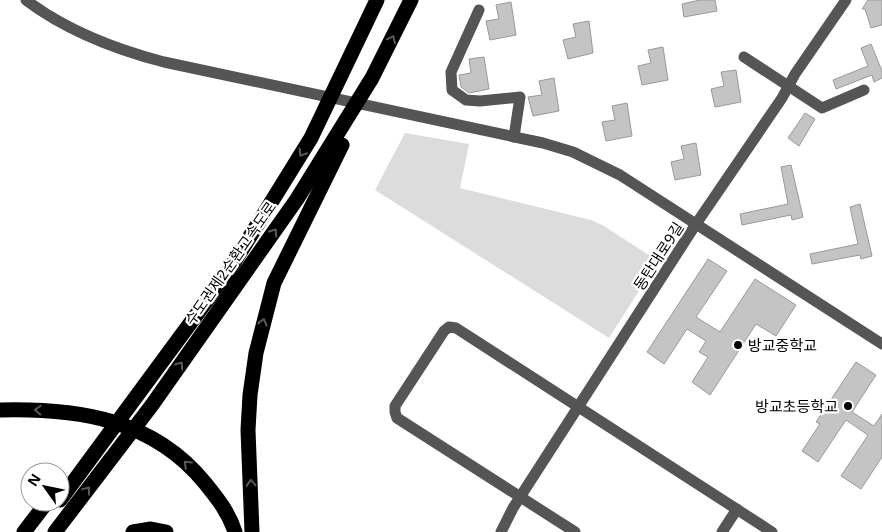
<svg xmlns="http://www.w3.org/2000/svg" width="882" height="532" font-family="'Noto Sans','Noto Sans KR',sans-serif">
	<rect width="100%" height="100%" fill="#fff"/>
	<!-- green -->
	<path fill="#dcdcdc" d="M 405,133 L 469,144 L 460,188 L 591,220 L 604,226 L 658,261 L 609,338 L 375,190 Z"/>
	<!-- building -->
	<g fill="#c4c4c4" stroke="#999">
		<path d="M 700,0 L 715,0 L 717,11 L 684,17 L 682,4 Z"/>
		<path d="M 868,0 L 882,0 L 882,25 L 871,28 L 865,9 L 862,9 Z"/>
		<path d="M 511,2 L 516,35 L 490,40 L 486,21 L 499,19 L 496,5 Z"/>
		<path d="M 589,21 L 593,53 L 568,59 L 563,40 L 576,37 L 573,24 Z"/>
		<path d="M 871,44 L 882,71 L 882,78 L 874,82 L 872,75 L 836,89 L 833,80 L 868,66 L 861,48 Z"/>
		<path d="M 663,47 L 668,80 L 642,85 L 638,66 L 651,63 L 648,50 Z"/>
		<path d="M 484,57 L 489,89 L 469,93 L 461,87 L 459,75 L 471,73 L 469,59 Z"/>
		<path d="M 736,70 L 741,102 L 715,107 L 711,89 L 724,86 L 721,72 Z"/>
		<path d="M 554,78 L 559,111 L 533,116 L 528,97 L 542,95 L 539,81 Z"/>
		<path d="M 627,103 L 632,136 L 606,141 L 602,122 L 615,120 L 612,106 Z"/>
		<path d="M 805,113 L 815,119 L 799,146 L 788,138 Z"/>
		<path d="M 696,143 L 701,175 L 675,180 L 671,162 L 684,159 L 681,146 Z"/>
		<path d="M 791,165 L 803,217 L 792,220 L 791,215 L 742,225 L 740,214 L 788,204 L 781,167 Z"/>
		<path d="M 860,204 L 872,256 L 861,259 L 860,255 L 812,264 L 810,254 L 858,244 L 850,207 Z"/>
		<path d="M 708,259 L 727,271 L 696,317 L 720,332 L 755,279 L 796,305 L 776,336 L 756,324 L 710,395 L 692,382 L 708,357 L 699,352 L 706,341 L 687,329 L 664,364 L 647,352 Z"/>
		<path d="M 856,362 L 876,375 L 852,412 L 874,426 L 882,414 L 882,457 L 861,489 L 841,476 L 868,435 L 846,420 L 818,462 L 802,451 L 820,424 L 816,422 Z"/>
	</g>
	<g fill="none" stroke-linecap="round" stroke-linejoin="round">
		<!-- minor -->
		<g stroke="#555" stroke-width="11">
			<path d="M 26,0 C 67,31 114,49 164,62 L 543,143 L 573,152 L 620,175 L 882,344"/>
			<path d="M 479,10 L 451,72 L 452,90 L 466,100 L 480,101 L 520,97 L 514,137"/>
			<path d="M 744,57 L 822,108 L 864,90"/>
			<path d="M 501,532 L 513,508 L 696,224 L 782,98 L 795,74 L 846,0"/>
			<path d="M 575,532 L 397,418 L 395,412 L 395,406 L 444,331 L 449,327 L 456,328 L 772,532"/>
			<path d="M 722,532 L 737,509"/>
		</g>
		<!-- highway -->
		<g stroke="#000" stroke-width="15">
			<path d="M 0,410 C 78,408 153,419 205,483 C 218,499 229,513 235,532"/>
			<path d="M 60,500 L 228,272 L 311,138 L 377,0"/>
			<path d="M 24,532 L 47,502"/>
			<path d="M 55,532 L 152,405 L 297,199 L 372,78 L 411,0"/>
			<path d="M 133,532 L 151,529 L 166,532"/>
			<path d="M 252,532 L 248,430 L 250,395 L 256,353 L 274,283 L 342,145"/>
		</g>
	</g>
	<!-- one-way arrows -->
	<defs><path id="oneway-chevron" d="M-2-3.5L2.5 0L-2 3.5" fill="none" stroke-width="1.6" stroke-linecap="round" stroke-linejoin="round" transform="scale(1.25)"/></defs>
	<g stroke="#595959">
		<use href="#oneway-chevron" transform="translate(392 39) rotate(-65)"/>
		<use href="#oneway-chevron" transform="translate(302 153) rotate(122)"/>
		<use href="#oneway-chevron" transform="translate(274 232) rotate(-55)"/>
		<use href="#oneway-chevron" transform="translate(263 322) rotate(-76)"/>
		<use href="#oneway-chevron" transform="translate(180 365) rotate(-55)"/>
		<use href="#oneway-chevron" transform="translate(38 410) rotate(-177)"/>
		<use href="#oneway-chevron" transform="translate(187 464) rotate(-136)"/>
		<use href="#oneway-chevron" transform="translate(251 483) rotate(-92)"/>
		<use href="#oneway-chevron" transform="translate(87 490) rotate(-53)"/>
	</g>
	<!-- markers -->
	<g fill="#000" stroke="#fff" stroke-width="2">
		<circle cx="738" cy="345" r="5"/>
		<circle cx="848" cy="406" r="5"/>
	</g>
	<g text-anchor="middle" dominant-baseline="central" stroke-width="4.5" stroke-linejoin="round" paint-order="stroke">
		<!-- street labels -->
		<g font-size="15" fill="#000" stroke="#fff">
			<text transform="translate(658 256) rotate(-57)">동탄대로9길</text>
			<text transform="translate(230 263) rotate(-55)">수도권제2순환고속도로</text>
		</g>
		<!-- poi labels -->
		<g font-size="15" fill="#000" stroke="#fff" text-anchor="start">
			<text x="748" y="345">방교중학교</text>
			<text x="838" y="406" text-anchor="end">방교초등학교</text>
		</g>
	</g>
	<!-- north arrow -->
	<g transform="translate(45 487) rotate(303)"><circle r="24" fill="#ffffff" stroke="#999999"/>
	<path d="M0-4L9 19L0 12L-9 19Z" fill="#000000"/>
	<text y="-8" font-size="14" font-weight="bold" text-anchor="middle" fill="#000000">N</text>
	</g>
</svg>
